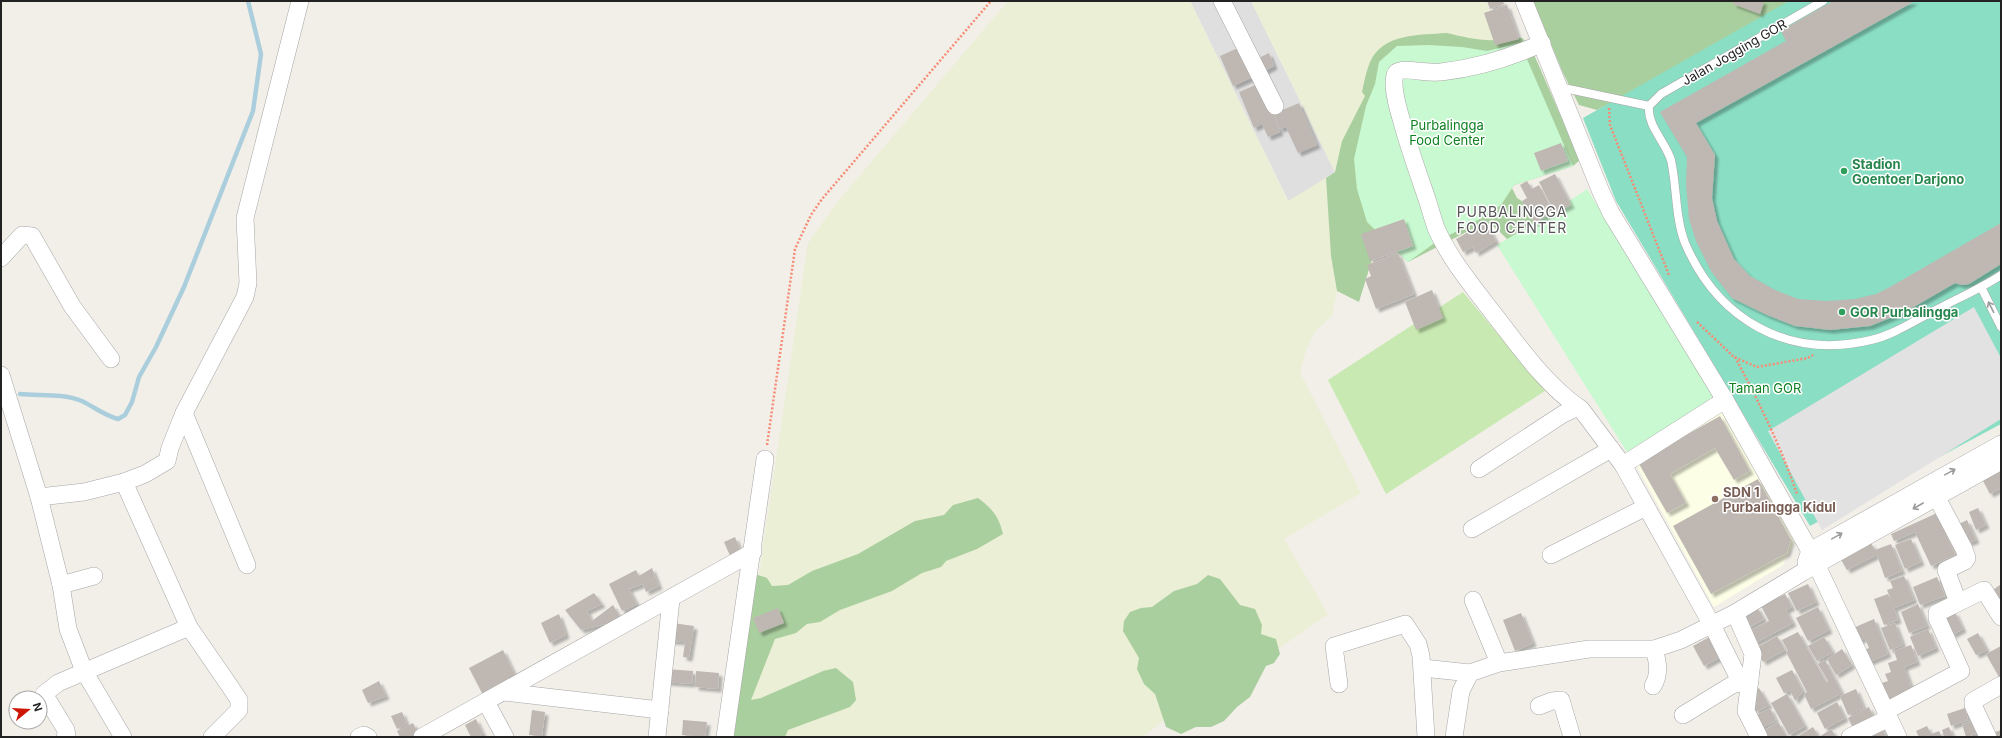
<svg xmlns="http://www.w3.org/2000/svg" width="2002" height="738" font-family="Inter,sans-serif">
	<defs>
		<filter id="shadow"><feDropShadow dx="3.5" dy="3.5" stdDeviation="1" flood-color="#0004"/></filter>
	</defs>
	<rect width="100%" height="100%" fill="#f2efe9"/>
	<!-- residential -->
	<path fill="#e0dfdf" d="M 1190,1 L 1251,1 L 1335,172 L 1289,202 Z"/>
	<!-- education -->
	<path fill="#fcfee5" d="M 1724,409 L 1797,538 L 1783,565 L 1714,607 L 1633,459 Z"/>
	<!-- farmland -->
	<g fill="#ebefd5">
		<path d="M 1008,1 L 1190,1 L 1288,201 L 1326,178 L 1331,256 L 1337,291 L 1332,316 L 1315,331 L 1306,350 L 1300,372 L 1361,493 L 1284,539 L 1328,614 L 1271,654 L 1170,715 L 1143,737 L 768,737 L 745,708 L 754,608 L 808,243 L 839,200 Z"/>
		<path d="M 1251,1 L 1486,1 L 1503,43 L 1368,78 L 1364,101 L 1352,127 L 1343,140 L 1335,172 Z"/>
	</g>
	<!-- grass -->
	<path fill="#c8e9b1" d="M 1463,292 L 1545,391 L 1386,494 L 1328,380 Z"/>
	<!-- forest -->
	<g fill="#aacf9f">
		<path d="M 1533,1 L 1806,1 L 1597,110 L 1579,105 L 1563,73 Z"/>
		<path d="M 1447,33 C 1464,37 1479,41 1497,40 C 1505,40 1513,37 1522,38 L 1526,42 L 1524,64 L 1532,50 L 1580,160 L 1573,166 L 1514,185 L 1512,188 L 1517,198 L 1531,207 L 1534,223 L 1522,236 L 1507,239 L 1497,229 L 1486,222 L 1408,262 L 1392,246 L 1374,253 L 1359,302 L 1337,291 L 1331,256 L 1326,178 L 1335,172 L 1342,141 L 1365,96 L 1362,92 C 1364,82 1366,72 1370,62 C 1383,33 1420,35 1447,33 Z"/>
		<path d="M 978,498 C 992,508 999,517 1003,534 L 977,549 L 946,561 L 941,567 L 922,573 L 892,591 L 840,610 L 820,622 L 807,624 L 796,633 L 775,639 L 751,700 L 761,698 L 823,671 L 836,668 L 853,682 L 856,700 L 850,707 L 788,730 L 785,737 L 726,737 L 755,574 L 767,578 L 772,586 L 788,585 L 812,571 L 858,554 L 915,521 L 944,515 L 953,505 Z"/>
		<path d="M 1208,575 L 1220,579 L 1240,605 L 1255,609 L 1262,625 L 1261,634 L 1276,639 L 1280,654 L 1274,663 L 1266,666 L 1250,697 L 1237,707 L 1224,721 L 1211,727 L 1196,727 L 1181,734 L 1166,727 L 1155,694 L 1144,684 L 1137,669 L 1139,658 L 1123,631 L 1124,621 L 1130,612 L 1141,608 L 1152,607 L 1174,591 L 1197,584 Z"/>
	</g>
	<!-- park -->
	<g fill="#c9f9d0">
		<path d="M 1520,43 L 1573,166 L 1514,185 L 1501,205 L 1478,220 L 1436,242 L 1408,262 L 1367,222 L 1357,189 L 1354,159 L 1366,106 L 1375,84 L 1379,62 L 1397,46 L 1428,45 L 1462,47 L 1487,51 Z"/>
		<path d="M 1587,189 L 1716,396 L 1627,452 L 1497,245 L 1553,212 Z"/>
	</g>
	<!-- pitch -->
	<path fill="#8adec4" d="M 1789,1 L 2001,1 L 2001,424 L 1810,526 L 1616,201 L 1583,118 Z"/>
	<!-- parking -->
	<path fill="#e2e2e2" d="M 1974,307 L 2001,358 L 2001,419 L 1822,530 L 1768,431 Z"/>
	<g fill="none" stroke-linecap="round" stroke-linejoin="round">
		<!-- stream -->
		<path stroke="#abcedd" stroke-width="4.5" d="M 20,394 C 40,396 62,393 82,401 C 94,407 104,415 118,419 L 125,415 L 132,402 L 139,377 L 156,347 L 184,287 L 253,111 L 261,54 L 248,1"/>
	</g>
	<!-- building -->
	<g fill="#bfb8b2" filter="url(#shadow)">
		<path d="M 1487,1 L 1503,1 L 1504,4 L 1490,9 Z"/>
		<path d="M 1734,1 L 1764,1 L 1760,14 L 1733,4 Z"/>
		<path d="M 1833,1 L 1915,1 L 1696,123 L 1715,155 L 1712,198 L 1717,221 L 1734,259 L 1750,276 L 1775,290 L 1798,299 L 1826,301 L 1855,299 L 1876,294 L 1890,287 L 2001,223 L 2001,264 L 1969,284 L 1962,285 L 1955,283 L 1905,312 L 1870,326 L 1830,330 L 1795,326 L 1767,315 L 1732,298 L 1711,271 L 1696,241 L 1689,219 L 1686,185 L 1687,157 L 1660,112 L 1786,41 L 1781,31 Z"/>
		<path d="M 1507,5 L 1519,39 L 1495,45 L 1484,13 Z"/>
		<path d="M 1240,47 L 1253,77 L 1233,86 L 1220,56 Z"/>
		<path d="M 1269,53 L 1274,66 L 1263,72 L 1259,58 Z"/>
		<path d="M 1258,84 L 1280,132 L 1268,137 L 1262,124 L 1254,128 L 1239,92 Z"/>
		<path d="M 1299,103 L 1317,145 L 1298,153 L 1286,127 L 1280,129 L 1273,114 Z"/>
		<path d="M 1561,143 L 1568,161 L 1541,171 L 1534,153 Z"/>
		<path d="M 1555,174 L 1571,205 L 1555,213 L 1539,182 Z"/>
		<path d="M 1527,181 L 1532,189 L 1539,185 L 1553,212 L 1534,223 L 1522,201 L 1527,198 L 1520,185 Z"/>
		<path d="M 1404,219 L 1413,246 L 1370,261 L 1361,234 Z"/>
		<path d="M 1486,222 L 1496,241 L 1476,253 L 1473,247 L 1463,252 L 1456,239 Z"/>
		<path d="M 1398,253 L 1414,294 L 1376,309 L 1365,279 L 1371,276 L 1367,265 Z"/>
		<path d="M 1432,290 L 1443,318 L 1416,330 L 1405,302 Z"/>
		<path d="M 1720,416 L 1750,471 L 1734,480 L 1715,448 L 1670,474 L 1686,503 L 1667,513 L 1638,462 Z"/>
		<path d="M 2001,468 L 2001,488 L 1990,494 L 1982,479 Z"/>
		<path d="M 1758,479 L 1791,540 L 1787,553 L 1711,594 L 1673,526 Z"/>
		<path d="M 1978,508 L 1986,525 L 1976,530 L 1969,512 Z"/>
		<path d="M 1937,513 L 1955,555 L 1931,566 L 1915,532 L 1894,541 L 1891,534 Z"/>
		<path d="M 1967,520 L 1976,540 L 1968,543 L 1959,524 Z"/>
		<path d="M 735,537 L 740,550 L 731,558 L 724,542 Z"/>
		<path d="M 1911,539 L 1921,562 L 1905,569 L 1895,545 Z"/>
		<path d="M 1871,543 L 1875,550 L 1891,544 L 1902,571 L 1885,578 L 1877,555 L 1847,570 L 1840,558 Z"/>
		<path d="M 652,568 L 659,586 L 646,592 L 643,584 L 629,589 L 637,604 L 622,611 L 609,584 L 636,570 L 641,580 L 639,576 Z"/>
		<path d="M 1904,576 L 1914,600 L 1894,608 L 1898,620 L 1884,625 L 1874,599 L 1888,594 L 1891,600 L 1887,590 L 1893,588 L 1890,581 Z"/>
		<path d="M 1937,577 L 1945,596 L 1920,605 L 1913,587 Z"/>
		<path d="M 1808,584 L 1816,602 L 1797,611 L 1788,593 Z"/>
		<path d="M 2001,584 L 2001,601 L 1993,590 Z"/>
		<path d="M 594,593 L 602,604 L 587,611 L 592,621 L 613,605 L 622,620 L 581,630 L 565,610 Z"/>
		<path d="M 1785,594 L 1792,607 L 1786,610 L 1793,623 L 1755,643 L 1749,631 L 1769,621 L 1761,606 Z"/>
		<path d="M 1918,604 L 1927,626 L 1909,633 L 1901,612 Z"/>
		<path d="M 1757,607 L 1764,619 L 1748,628 L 1741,616 Z"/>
		<path d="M 1818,607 L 1829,630 L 1808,641 L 1796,618 Z"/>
		<path d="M 778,608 L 784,623 L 759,633 L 753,618 Z"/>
		<path d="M 1955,612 L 1963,629 L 1952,635 L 1943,618 Z"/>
		<path d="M 1521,613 L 1533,643 L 1515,651 L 1503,620 Z"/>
		<path d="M 559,614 L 566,635 L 550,643 L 541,623 Z"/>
		<path d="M 1874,619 L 1888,654 L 1869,662 L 1864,650 L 1869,648 L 1865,638 L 1858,641 L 1853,628 Z"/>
		<path d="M 673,623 L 694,626 L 689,658 L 683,657 L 685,642 L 671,641 Z"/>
		<path d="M 1895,623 L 1903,645 L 1890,650 L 1881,628 Z"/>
		<path d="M 1928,629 L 1936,648 L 1918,656 L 1910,637 Z"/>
		<path d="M 1798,632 L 1826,682 L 1828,681 L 1818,664 L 1825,660 L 1842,693 L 1811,709 L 1804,694 L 1807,692 L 1786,652 L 1788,651 L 1782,640 Z"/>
		<path d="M 1978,633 L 1987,650 L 1976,655 L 1967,639 Z"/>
		<path d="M 1713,635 L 1724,655 L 1704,666 L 1693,646 Z"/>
		<path d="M 1777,636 L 1785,650 L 1763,662 L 1756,648 Z"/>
		<path d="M 1824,637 L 1833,652 L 1817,661 L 1808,646 Z"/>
		<path d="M 1911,645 L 1917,662 L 1904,667 L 1913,692 L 1889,701 L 1882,683 L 1888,681 L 1885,674 L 1891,672 L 1888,663 L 1897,660 L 1894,651 Z"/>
		<path d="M 2001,646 L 2001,676 L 1999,677 L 1986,654 Z"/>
		<path d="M 1842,649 L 1852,665 L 1836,675 L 1827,659 Z"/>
		<path d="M 503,650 L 517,679 L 484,697 L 469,668 Z"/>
		<path d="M 667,669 L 693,671 L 692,684 L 666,682 Z"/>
		<path d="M 1792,670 L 1803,691 L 1795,701 L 1790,690 L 1784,693 L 1776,678 Z"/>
		<path d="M 696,671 L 719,673 L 718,689 L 695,687 Z"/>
		<path d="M 379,681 L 386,696 L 368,703 L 362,690 Z"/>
		<path d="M 1759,688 L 1769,705 L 1756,712 L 1749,700 L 1750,693 Z"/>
		<path d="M 1856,689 L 1864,708 L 1848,715 L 1840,696 Z"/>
		<path d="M 1787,694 L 1805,726 L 1789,735 L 1771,703 Z"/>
		<path d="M 1837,702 L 1845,718 L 1825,729 L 1817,713 Z"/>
		<path d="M 1869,707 L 1876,722 L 1855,732 L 1848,718 Z"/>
		<path d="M 1770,708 L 1776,721 L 1758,729 L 1752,717 Z"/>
		<path d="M 1965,708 L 1968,720 L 1951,726 L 1947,714 Z"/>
		<path d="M 532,710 L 545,712 L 542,736 L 529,735 Z"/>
		<path d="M 402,712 L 407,724 L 397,729 L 391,716 Z"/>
		<path d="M 476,719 L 483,734 L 477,737 L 471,737 L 465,725 Z"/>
		<path d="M 683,720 L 707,722 L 705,737 L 682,735 Z"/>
		<path d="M 1971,721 L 1976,734 L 1966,737 L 1962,724 Z"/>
		<path d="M 1778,722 L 1787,737 L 1762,737 L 1760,733 Z"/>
		<path d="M 413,723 L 419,735 L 415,737 L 400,737 L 397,731 Z"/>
		<path d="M 1880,725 L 1886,737 L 1869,737 Z"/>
		<path d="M 1927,726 L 1931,734 L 1939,731 L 1942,737 L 1919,737 L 1916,731 Z"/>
		<path d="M 1813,727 L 1819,737 L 1831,729 L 1836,737 L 1797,737 Z"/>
		<path d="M 1949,727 L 1953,737 L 1944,737 L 1942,730 Z"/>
		<path d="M 2001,730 L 2001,737 L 1997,737 L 1995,732 Z"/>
	</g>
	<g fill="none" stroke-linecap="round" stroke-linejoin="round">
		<!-- service casing -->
		<g stroke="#a6a6a6" stroke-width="9">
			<g id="service">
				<path d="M 1823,1 L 1661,94 L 1649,106 C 1647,126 1665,141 1671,160 C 1677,187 1675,217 1685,243 C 1718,320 1788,360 1871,340 C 1893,335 1914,321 1934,311 C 1956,299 1980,289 2001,275"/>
				<path d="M 1559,87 L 1649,106"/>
				<path d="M 1981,287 L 2001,327"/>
			</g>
		</g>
		<!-- minor casing -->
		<g stroke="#a6a6a6" stroke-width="18">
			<g id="minor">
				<path d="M 1222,1 L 1275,106"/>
				<path d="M 1524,1 L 1601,192 L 1611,213 L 1725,400 L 1810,551 L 1898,737"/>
				<path d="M 1542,43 C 1510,58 1476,68 1441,72 C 1430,74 1403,67 1397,72 C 1389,79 1399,112 1402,122 C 1409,148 1418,173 1427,199 C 1430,209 1433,219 1436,228 C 1449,258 1473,287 1493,313 C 1519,346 1543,382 1578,407"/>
				<path d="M 1,258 L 22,235 L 32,236 L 72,306 L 111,359"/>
				<path d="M 1,375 L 39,497 L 84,492 L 124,482"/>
				<path d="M 1725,400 L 1623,465 L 1712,625 L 1741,683"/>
				<path d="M 184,413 L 247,565"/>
				<path d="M 1479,469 L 1563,414 L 1578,407 L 1581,409 L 1623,465"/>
				<path d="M 1936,496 L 1964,549 L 1967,558 L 1965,561 L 1946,570 L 1958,602"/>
				<path d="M 39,497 L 61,585 L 68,629 L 84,671 L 123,737"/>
				<path d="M 1472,529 L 1611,449"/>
				<path d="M 1551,555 L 1646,507"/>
				<path d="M 1806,562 L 1810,551 L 2001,444"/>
				<path d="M 61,585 L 94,576"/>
				<path d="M 1473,600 L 1499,663"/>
				<path d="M 1735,613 L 1753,654 L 1746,711 L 1759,737"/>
				<path d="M 1423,668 L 1470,673"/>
				<path d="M 1339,684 L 1334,646 L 1405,624 L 1418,644 L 1421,656 L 1426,737"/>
				<path d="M 1653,686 C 1660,674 1658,662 1654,649"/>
				<path d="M 504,692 L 660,710"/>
				<path d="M 486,702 L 505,737"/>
				<path d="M 1539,706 L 1552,701 L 1561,700 L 1572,737"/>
				<path d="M 1886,711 L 1961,671 L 1937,618 L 1937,613 L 1984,590 L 2001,617"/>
				<path d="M 1683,715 L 1732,685 L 1750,680"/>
				<path d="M 65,737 L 67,736 L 66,730 L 44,694 L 58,683 L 189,627"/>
				<path d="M 212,737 L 239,710 L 239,700 L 229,685 L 189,627 L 124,482 L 145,474 L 167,461 L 170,448 L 184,413 L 245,297 L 248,283 L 245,218 L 300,1"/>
				<path d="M 359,737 L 364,735 L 368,737"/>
				<path d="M 422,737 L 753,552"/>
				<path d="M 657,737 L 671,599"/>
				<path d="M 725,737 L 765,459"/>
				<path d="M 1454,737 L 1461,691 L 1470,673 L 1499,663 L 1589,649 L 1654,649 L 1681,640 L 1735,613 L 1803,572 L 2001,461"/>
				<path d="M 1850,737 L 1889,718"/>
				<path d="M 1988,737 L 1973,705 L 1973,701 L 2001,685"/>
			</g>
		</g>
		<!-- path -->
		<g stroke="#f68c75" stroke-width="2.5" stroke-dasharray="2 2" stroke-linecap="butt">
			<path d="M 1609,108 L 1610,125 L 1669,275"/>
			<path d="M 1697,322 L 1734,357 L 1757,367 L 1808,358 L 1813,355"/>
			<path d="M 1735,357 C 1759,402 1781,447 1797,494"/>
			<path d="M 767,445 L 795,249 L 811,215 L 822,199 L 991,1"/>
		</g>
		<!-- service -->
		<use href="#service" stroke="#fff" stroke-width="8"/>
		<!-- minor -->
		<use href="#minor" stroke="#fff" stroke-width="17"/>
	</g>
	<!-- one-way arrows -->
	<defs><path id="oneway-shaft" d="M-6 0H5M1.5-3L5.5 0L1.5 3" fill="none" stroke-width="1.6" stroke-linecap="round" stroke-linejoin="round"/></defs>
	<g stroke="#9c9c9c">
		<use href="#oneway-shaft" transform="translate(1991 307) rotate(-117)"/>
		<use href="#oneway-shaft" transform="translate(1950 472) rotate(-29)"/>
		<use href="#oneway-shaft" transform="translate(1918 506) rotate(150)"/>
		<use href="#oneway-shaft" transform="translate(1837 536) rotate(-29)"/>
	</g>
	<!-- markers -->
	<g fill="#2e9e5b" stroke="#fff" stroke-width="1.5">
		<circle cx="1844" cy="171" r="4"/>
		<circle cx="1842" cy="312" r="4"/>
	</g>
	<circle fill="#8d6e63" stroke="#fff" stroke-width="1.5" cx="1715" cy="499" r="4"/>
	<g text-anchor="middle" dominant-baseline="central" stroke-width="3" stroke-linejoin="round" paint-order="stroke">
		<!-- street labels -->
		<g font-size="13" fill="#222" stroke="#fff">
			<text transform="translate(1734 52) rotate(-30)">Jalan Jogging GOR</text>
		</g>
		<!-- park labels -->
		<g font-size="13" fill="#0f8021" stroke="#fff">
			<text x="1447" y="125">Purbalingga<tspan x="1447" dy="15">Food Center</tspan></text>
			<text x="1765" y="388">Taman GOR</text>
		</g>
		<!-- leisure labels -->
		<g font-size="13" font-weight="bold" fill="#27864d" stroke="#fff" text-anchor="start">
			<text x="1852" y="164">Stadion<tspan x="1852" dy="15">Goentoer Darjono</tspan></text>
			<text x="1850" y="312">GOR Purbalingga</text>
		</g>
		<!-- education labels -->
		<g font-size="13" font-weight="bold" fill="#785e54" stroke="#fff" text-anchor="start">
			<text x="1723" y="492">SDN 1<tspan x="1723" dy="15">Purbalingga Kidul</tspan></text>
		</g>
		<!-- neighbourhood labels -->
		<g font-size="14" letter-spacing="1" fill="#555" stroke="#fff">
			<text x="1512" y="211">PURBALINGGA<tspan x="1512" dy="16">FOOD CENTER</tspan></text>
		</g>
	</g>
	<!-- border -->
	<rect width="2002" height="738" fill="none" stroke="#222222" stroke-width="4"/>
	<!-- north arrow -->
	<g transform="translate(28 710) rotate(72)"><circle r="19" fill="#ffffff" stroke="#a7a7a7"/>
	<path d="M0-3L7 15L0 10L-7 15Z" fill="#ce1506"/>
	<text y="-6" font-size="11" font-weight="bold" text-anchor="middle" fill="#222222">N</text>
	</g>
</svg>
